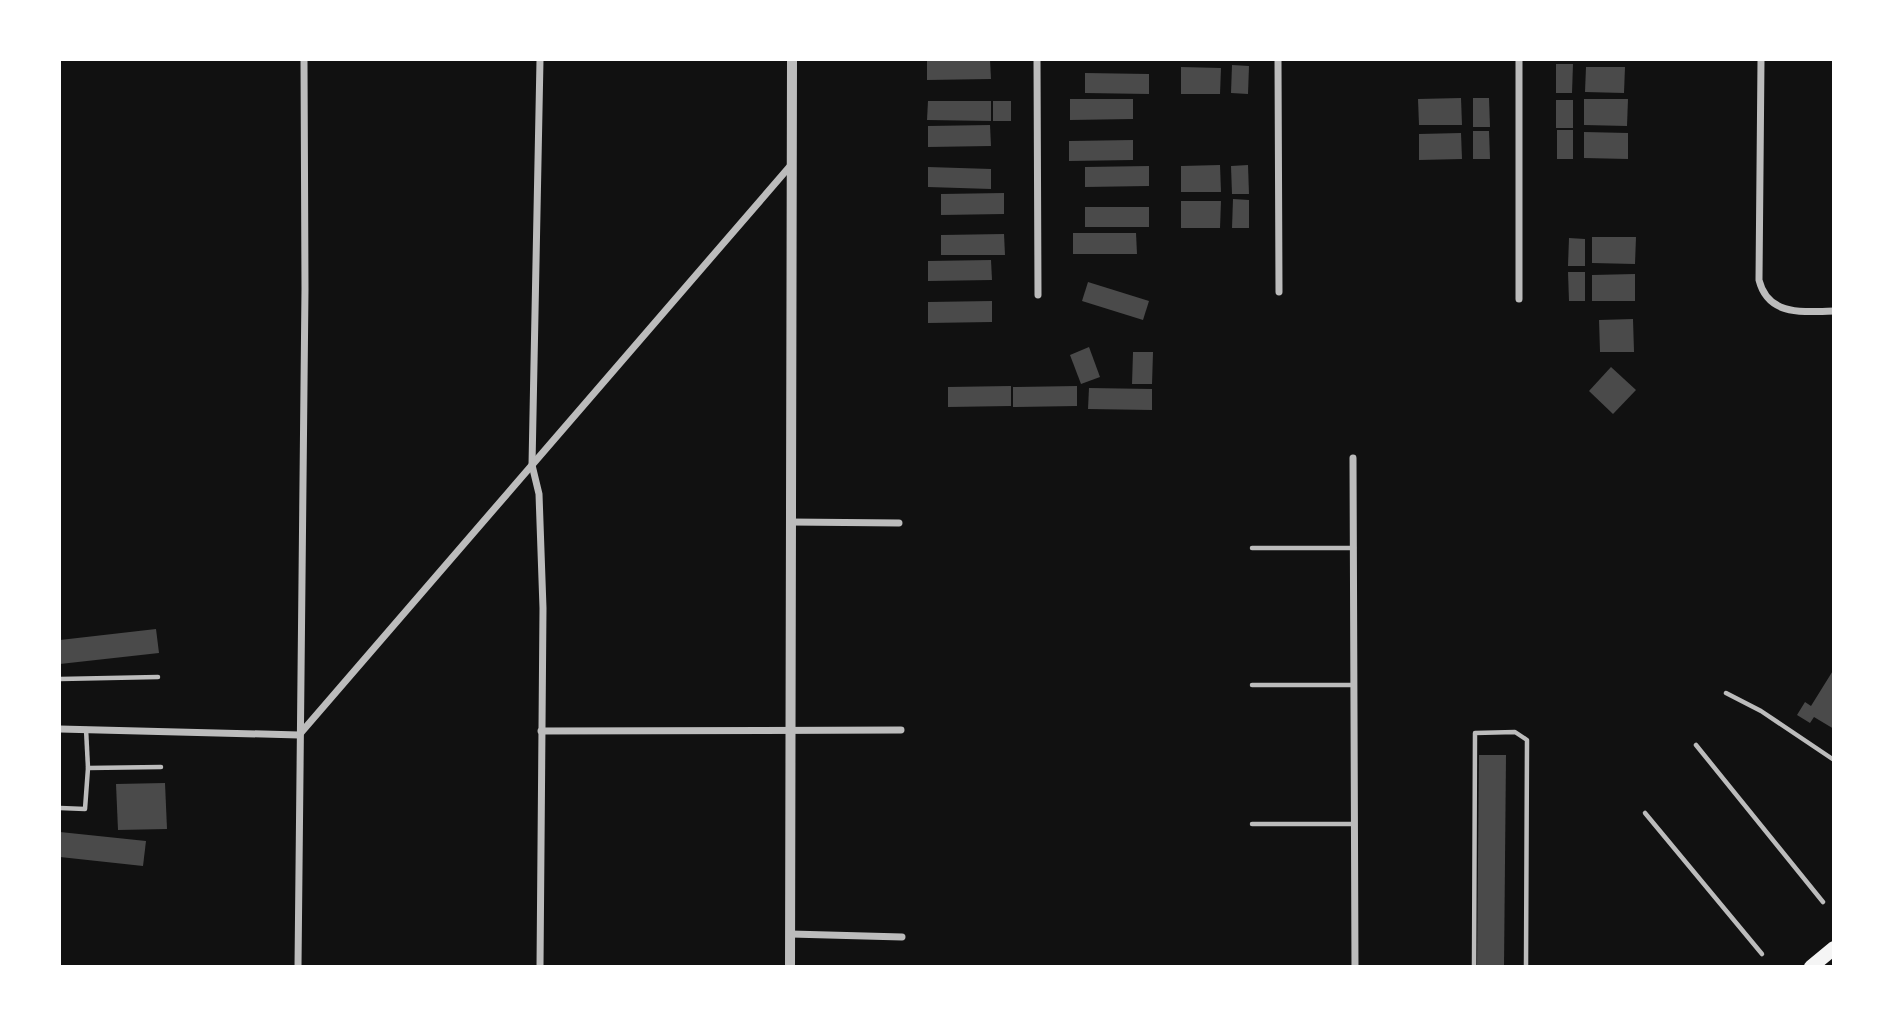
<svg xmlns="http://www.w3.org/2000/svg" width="1893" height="1026" font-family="Poppins,sans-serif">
	<rect width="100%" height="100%" fill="#111"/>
	<!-- building -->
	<g fill="#4a4a4a">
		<path d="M 927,60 L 990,60 L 991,79 L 927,80 Z"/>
		<path d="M 1556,64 L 1573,64 L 1572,93 L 1556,93 Z"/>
		<path d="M 1232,65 L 1249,66 L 1248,94 L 1231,93 Z"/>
		<path d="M 1181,67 L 1221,68 L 1220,94 L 1181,94 Z"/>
		<path d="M 1586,67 L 1625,67 L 1624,93 L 1585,92 Z"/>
		<path d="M 1085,73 L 1149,74 L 1149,94 L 1085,93 Z"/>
		<path d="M 1461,98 L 1462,125 L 1419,125 L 1418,99 Z"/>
		<path d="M 1473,98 L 1489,98 L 1490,127 L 1473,127 Z"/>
		<path d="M 1070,99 L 1133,99 L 1133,119 L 1070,120 Z"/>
		<path d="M 1584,99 L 1628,99 L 1627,126 L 1584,125 Z"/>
		<rect x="1556" y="100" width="17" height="28"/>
		<path d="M 928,101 L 991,101 L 991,121 L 927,120 Z"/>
		<rect x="993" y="101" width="18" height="20"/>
		<path d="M 990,125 L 991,146 L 928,147 L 928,126 Z"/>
		<rect x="1557" y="130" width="16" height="29"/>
		<path d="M 1473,131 L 1489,131 L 1490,159 L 1473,159 Z"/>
		<path d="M 1584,132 L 1628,133 L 1628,159 L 1584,158 Z"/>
		<path d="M 1461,133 L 1462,159 L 1419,160 L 1419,134 Z"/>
		<path d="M 1133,140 L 1133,160 L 1069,161 L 1069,141 Z"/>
		<path d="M 1220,165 L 1221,192 L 1181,192 L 1181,166 Z"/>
		<path d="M 1248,165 L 1249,194 L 1232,194 L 1231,166 Z"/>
		<path d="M 1149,166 L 1149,186 L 1085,187 L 1085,167 Z"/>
		<path d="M 928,167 L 991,169 L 991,189 L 928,187 Z"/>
		<path d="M 1004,193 L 1004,214 L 941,215 L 941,194 Z"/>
		<path d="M 1233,199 L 1249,200 L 1249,228 L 1232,228 Z"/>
		<path d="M 1181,201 L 1221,201 L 1220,228 L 1181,228 Z"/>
		<rect x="1085" y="207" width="64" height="20"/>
		<path d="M 1073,233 L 1136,233 L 1137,254 L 1073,254 Z"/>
		<path d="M 1004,234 L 1005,255 L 941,255 L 941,235 Z"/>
		<path d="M 1592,237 L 1636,237 L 1635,264 L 1592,263 Z"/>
		<path d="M 1569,238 L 1585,239 L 1585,266 L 1568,266 Z"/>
		<path d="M 991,260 L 992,280 L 928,281 L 928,261 Z"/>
		<path d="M 1568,272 L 1585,272 L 1585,301 L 1569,301 Z"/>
		<path d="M 1635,274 L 1635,301 L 1592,301 L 1592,275 Z"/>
		<path d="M 1088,282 L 1149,301 L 1143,320 L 1082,301 Z"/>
		<path d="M 992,301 L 992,322 L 928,323 L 928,302 Z"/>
		<path d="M 1633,319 L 1634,352 L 1600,352 L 1599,320 Z"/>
		<path d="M 1089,347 L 1100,377 L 1081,384 L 1070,355 Z"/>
		<path d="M 1133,352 L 1153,352 L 1152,384 L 1132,384 Z"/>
		<path d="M 1611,367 L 1636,390 L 1613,414 L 1589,391 Z"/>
		<path d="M 1011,386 L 1011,406 L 948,407 L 948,387 Z"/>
		<path d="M 1077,386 L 1077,406 L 1013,407 L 1013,387 Z"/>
		<path d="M 1089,388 L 1152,389 L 1152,410 L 1088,409 Z"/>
		<path d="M 156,629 L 159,653 L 60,664 L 60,640 Z"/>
		<path d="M 1834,669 L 1834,729 L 1814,717 L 1810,723 L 1797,715 L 1805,702 L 1811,706 Z"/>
		<path d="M 1479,755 L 1506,755 L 1504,967 L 1477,967 Z"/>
		<path d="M 165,783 L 167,829 L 118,830 L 116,784 Z"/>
		<path d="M 60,832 L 146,841 L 143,866 L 60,857 Z"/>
	</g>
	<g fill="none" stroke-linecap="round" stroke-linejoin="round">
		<!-- service -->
		<g stroke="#bcbcbc" stroke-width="4.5">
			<path d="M 1252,548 L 1354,548"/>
			<path d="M 60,679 L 158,677"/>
			<path d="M 1252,685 L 1354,685"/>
			<path d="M 1726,693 L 1761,711 L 1834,760"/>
			<path d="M 86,729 L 88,768"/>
			<path d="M 1696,745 L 1823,902"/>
			<path d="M 60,808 L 85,809 L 88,768 L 161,767"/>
			<path d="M 1645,813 L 1762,954"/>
			<path d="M 1252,824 L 1354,824"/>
			<path d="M 1474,967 L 1475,733 L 1515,732 L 1527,740 L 1526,967"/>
		</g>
		<!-- minor -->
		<g stroke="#bcbcbc" stroke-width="7">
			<path d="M 540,60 L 532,465 L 539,494 L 543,608 L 540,967"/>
			<path d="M 1037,60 L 1038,295"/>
			<path d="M 1278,60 L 1279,292"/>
			<path d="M 1519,60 L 1519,299"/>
			<path d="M 1761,60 L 1759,280 C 1768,316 1802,312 1834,311"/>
			<path d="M 1353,458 L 1355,967"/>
			<path d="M 790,522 L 899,523"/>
			<path d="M 60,729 L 299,735 L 791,165"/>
			<path d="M 541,731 L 901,730"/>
			<path d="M 791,934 L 902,937"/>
			<path d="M 298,967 L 305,289 L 304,60"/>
		</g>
		<!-- tertiary -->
		<path stroke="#bcbcbc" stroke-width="10" d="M 790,967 L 792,60"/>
		<!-- trunk -->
		<path stroke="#f5f5f5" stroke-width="14" d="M 1811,967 L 1834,948"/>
	</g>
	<!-- border -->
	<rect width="1893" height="1026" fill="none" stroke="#ffffff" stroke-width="122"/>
</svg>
